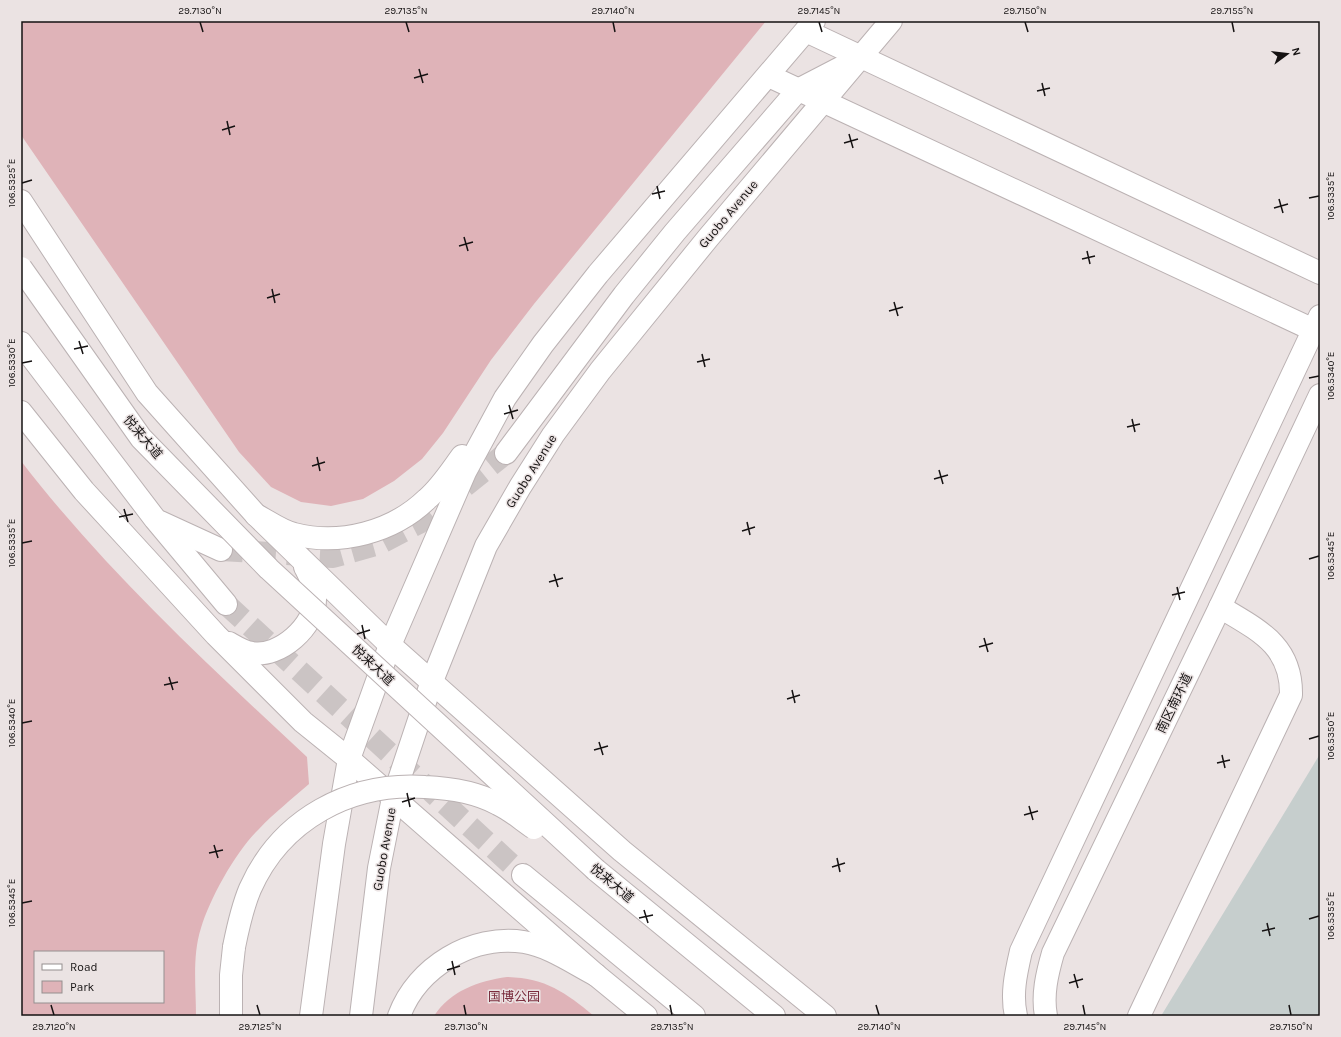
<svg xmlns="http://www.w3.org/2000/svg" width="1341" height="1037" font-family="Karla,'Noto Sans SC',sans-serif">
	<rect width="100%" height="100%" fill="#ebe3e3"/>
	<!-- green -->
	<g fill="#dfb3b8" fill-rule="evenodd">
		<path d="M 21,21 L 766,21 L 534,304 L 491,360 L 443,433 L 422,459 L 394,481 L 363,499 L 331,506 L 301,502 L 271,487 L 239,452 L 21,135 Z"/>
		<path d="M 21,461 C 105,570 207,664 307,757 L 309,784 C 292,799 274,813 259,829 C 236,851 210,898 201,928 C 192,956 196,987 196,1016 L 21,1016 ZM 35,952 L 163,952 L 163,1002 L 35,1002 Z"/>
		<path d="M 507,977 C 545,978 565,992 594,1016 L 434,1016 C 450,991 478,981 507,977 Z"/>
	</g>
	<!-- building -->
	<path fill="#c6cecd" d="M 1320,754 L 1320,1016 L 1161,1016 Z"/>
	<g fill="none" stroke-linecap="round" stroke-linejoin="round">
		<!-- major-tunnel -->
		<g stroke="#cbc4c4" stroke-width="22" stroke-dasharray="22 11" stroke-linecap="butt">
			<path d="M 221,550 L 333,557 L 379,544 L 419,523 L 506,453"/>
			<path d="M 226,604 L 523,875"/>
		</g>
		<!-- minor casing -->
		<g stroke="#bbb2b3" stroke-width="24">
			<g id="minor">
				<path d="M 806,31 L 1320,273"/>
				<path d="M 769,76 L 1320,333"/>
				<path d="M 21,201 L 147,393 L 256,515 L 390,645 L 622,851 L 825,1016"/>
				<path d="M 21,412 L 84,491 L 130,541 L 216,635 L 303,722 L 349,759 L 596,975 L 646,1016"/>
				<path d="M 229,643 C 236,647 244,652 252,653 C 279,658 316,626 315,598 C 315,586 310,577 305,567"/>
				<path d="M 1016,1016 C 1011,994 1016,973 1021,951 L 1320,316"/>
				<path d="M 1046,1016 C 1042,995 1047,974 1053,953 L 1220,607 L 1320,395"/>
				<path d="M 1139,1016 L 1291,695 C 1292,645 1258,630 1220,607"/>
			</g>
		</g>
		<!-- major casing -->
		<g stroke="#bbb2b3" stroke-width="24">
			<g id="major">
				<path d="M 21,343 L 155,519 L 226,604"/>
				<path d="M 506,453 L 624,295 L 675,232 L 798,90 L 852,62"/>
				<path d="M 256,515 C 268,521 281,531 294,534 C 340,546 393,532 427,499 C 441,487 451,471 462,456"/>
				<path d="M 160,522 L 221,550"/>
				<path d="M 596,870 L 774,1016"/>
				<path d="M 523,875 L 694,1016"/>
				<path d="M 231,1016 L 231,975 L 234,947"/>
				<path d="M 311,1016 L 334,844 L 349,759 L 390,645 L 465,472 L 505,398 L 543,344 L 598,274 L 814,21"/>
				<path d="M 361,1016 L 379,868 L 393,798 L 432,681 L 486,546 L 520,487 L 553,435 L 600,371 L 708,238 L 891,21"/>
				<path d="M 399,1016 C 417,967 472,934 524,942 C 549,946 573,963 596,975"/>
			</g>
		</g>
		<!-- minor -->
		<use href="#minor" stroke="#fff" stroke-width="22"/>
		<!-- major -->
		<use href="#major" stroke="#fff" stroke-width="22"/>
		<!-- major-bridge casing -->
		<g stroke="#bbb2b3" stroke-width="24" stroke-linecap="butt">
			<g id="major-bridge">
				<path d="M 21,268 L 141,438 L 269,569 L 596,870"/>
				<path d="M 234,947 C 238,927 242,908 250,889 C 281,819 350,782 425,787 C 449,788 476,792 498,804 C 511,810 522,820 534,828"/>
			</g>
		</g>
		<!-- major-bridge -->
		<use href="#major-bridge" stroke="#fff" stroke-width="22"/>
	</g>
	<!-- ticks -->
	<path fill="none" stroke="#151212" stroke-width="1.5" d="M 200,22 L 203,32M 406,22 L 409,32M 613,22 L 615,32M 819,22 L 822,32M 1025,22 L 1028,32M 1232,22 L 1234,32M 419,69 L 423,83M 414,78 L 428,74M 1042,83 L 1045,96M 1037,91 L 1050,88M 227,121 L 230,135M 222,130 L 235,126M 849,134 L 853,148M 844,143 L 858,139M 22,183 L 32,180M 657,186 L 660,199M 652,194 L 665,191M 1309,198 L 1319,196M 1279,199 L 1283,213M 1274,208 L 1288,204M 464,237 L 468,251M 459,246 L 473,242M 1087,251 L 1090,264M 1082,259 L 1095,256M 272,289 L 275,303M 267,298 L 280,294M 894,302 L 898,316M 889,311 L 903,307M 79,341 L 83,354M 74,349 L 88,346M 702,354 L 705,367M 697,362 L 710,359M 22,363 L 32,361M 1309,378 L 1319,376M 509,405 L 513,419M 504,414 L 518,410M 1132,419 L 1135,432M 1127,427 L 1140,424M 317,457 L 320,471M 312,466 L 325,462M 939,470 L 943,484M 934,479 L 948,475M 124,509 L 128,522M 119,517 L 133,514M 747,522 L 750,535M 742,531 L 755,527M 22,543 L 32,541M 1309,559 L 1319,556M 554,574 L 558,587M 549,582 L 563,578M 1177,587 L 1180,600M 1172,595 L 1185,592M 362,625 L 365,639M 357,634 L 370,630M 984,638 L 988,652M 979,647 L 993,643M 169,677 L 173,690M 164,685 L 178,682M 792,690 L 795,703M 787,699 L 800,695M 22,723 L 32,721M 1309,739 L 1319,736M 599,742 L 603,755M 594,750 L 608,746M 1222,755 L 1225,768M 1217,763 L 1230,760M 407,793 L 410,807M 402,802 L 415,798M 1029,806 L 1033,820M 1024,815 L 1038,811M 214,845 L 218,858M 209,853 L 223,850M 837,858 L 840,872M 832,867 L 845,863M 22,903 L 32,901M 644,910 L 648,923M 639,918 L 653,915M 1309,919 L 1319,916M 1267,923 L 1270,936M 1262,931 L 1275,928M 452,961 L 455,975M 447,970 L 460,966M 1074,974 L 1078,988M 1069,983 L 1083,979M 51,1005 L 54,1015M 257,1005 L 260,1015M 464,1005 L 466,1015M 670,1005 L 672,1015M 876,1005 L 879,1015M 1083,1005 L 1085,1015M 1289,1005 L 1291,1015"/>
	<g text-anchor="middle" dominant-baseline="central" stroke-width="3" stroke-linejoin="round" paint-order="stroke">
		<!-- street labels -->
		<g font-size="13" fill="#151212" stroke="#ebe3e3">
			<text transform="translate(728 214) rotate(-50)">Guobo Avenue</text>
			<text transform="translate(143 437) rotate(50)">悦来大道</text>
			<text transform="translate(531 471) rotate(-58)">Guobo Avenue</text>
			<text transform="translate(373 665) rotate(43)">悦来大道</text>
			<text transform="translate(1174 703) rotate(-64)">南区南环道</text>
			<text transform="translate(384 849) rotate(-80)">Guobo Avenue</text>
			<text transform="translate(612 883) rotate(40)">悦来大道</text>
		</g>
		<!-- park labels -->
		<g font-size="13" fill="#7b2e3e" stroke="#ebe3e3">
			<text x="514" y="996">国博公园</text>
		</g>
	</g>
	<!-- border -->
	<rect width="1341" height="1037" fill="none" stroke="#ebe3e3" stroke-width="44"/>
	<!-- legend -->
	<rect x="34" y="951" width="130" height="52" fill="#ebe3e3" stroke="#958f8f"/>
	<rect x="42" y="964" width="20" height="6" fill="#ffffff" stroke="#958f8f"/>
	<text x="70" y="971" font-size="12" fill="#151212">Road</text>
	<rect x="42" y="981" width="20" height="12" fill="#dfb3b8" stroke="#958f8f"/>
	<text x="70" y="991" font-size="12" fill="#151212">Park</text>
	<!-- north arrow -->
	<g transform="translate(1287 54) rotate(75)" stroke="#ebe3e3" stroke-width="3" paint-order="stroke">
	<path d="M0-3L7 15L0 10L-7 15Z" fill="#151212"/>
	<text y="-6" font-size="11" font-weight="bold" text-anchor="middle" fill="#151212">N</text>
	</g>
	<rect x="22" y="22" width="1297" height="993" fill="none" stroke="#151212" stroke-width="1.5"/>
	<g font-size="10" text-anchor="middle" fill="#151212">
		<text x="200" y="14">29.7130°N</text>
		<text x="406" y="14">29.7135°N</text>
		<text x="613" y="14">29.7140°N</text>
		<text x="819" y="14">29.7145°N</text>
		<text x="1025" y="14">29.7150°N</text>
		<text x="1232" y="14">29.7155°N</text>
		<text transform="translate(11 183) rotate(-90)" y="4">106.5325°E</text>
		<text transform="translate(1330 196) rotate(-90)" y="4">106.5335°E</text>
		<text transform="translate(11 363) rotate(-90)" y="4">106.5330°E</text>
		<text transform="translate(1330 376) rotate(-90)" y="4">106.5340°E</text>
		<text transform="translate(11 543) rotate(-90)" y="4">106.5335°E</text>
		<text transform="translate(1330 556) rotate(-90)" y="4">106.5345°E</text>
		<text transform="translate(11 723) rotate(-90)" y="4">106.5340°E</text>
		<text transform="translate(1330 736) rotate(-90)" y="4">106.5350°E</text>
		<text transform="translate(11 903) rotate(-90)" y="4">106.5345°E</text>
		<text transform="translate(1330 916) rotate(-90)" y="4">106.5355°E</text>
		<text x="54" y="1030">29.7120°N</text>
		<text x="260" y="1030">29.7125°N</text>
		<text x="466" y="1030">29.7130°N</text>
		<text x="672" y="1030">29.7135°N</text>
		<text x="879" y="1030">29.7140°N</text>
		<text x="1085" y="1030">29.7145°N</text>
		<text x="1291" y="1030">29.7150°N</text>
	</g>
</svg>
